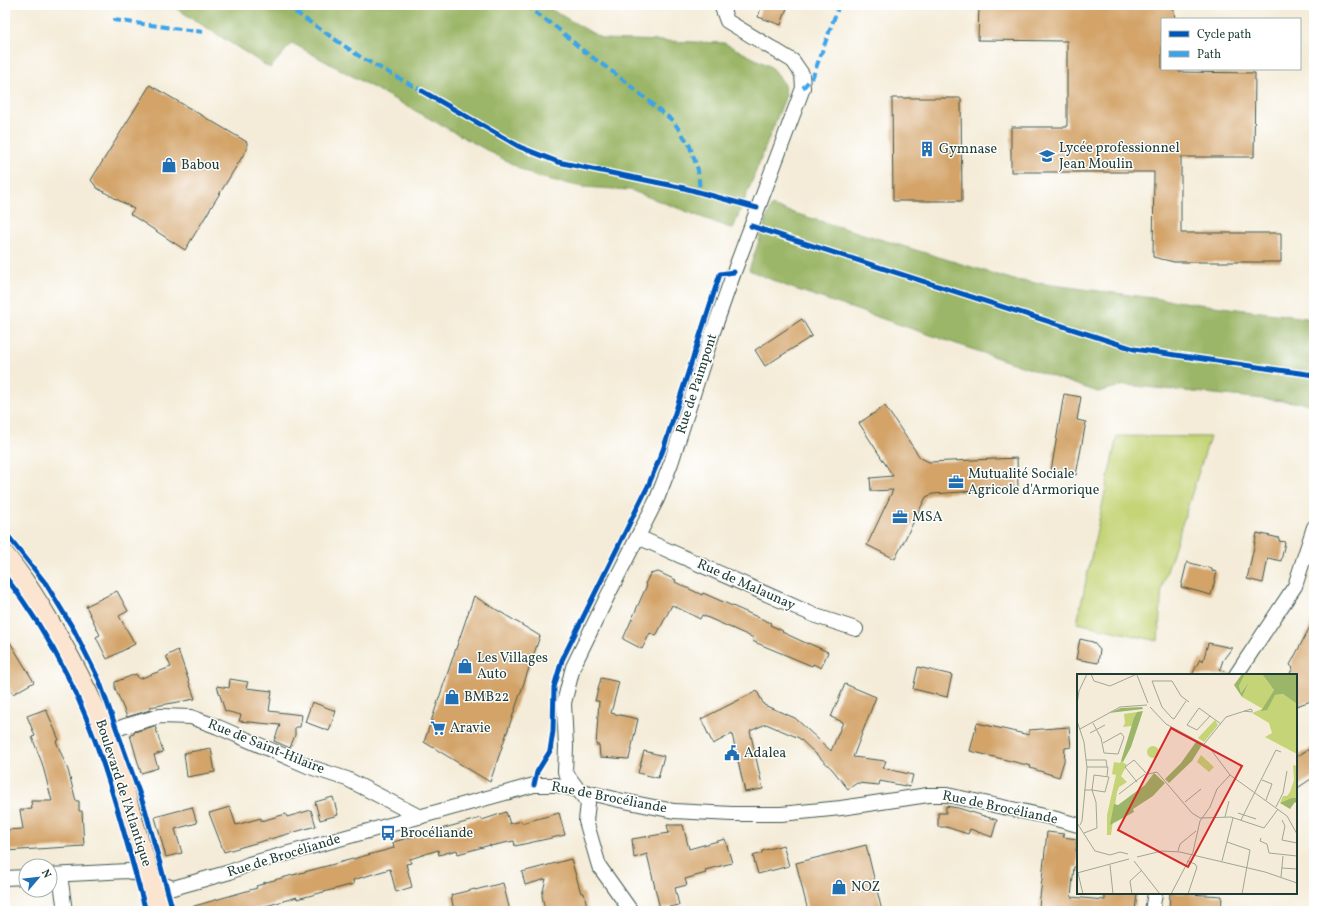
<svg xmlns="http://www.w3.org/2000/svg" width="1319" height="916" font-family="Vollkorn,serif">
	<rect width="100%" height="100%" fill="#fff"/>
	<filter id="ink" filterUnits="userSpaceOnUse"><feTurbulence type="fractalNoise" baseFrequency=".025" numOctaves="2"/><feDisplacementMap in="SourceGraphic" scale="8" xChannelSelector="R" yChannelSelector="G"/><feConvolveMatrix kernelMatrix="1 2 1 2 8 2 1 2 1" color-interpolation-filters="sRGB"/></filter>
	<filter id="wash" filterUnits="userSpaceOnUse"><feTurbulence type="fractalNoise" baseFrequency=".012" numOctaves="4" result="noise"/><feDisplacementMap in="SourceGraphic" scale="16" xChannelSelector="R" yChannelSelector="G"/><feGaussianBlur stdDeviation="0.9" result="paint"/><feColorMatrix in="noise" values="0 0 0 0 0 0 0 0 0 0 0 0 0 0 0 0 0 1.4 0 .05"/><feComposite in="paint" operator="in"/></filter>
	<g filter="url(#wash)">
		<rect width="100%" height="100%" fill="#f4ecd8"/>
		<!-- green -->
		<path fill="#c4d477" stroke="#728856" d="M 1117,436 L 1210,437 L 1162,587 L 1158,641 L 1077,623 Z"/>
		<!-- forest -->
		<g fill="#9bb668" stroke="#5d7a4e">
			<path d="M 171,5 L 543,5 L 603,39 L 724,43 L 771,67 L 783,82 L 786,95 L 733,229 L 630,190 L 583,187 L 534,176 L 292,43 L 270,68 Z"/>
			<path d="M 771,206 L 1014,280 L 1314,319 L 1314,404 L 1125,385 L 1098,392 L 789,287 L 749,270 Z"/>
		</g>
		<g id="blocks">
			<!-- building -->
			<g fill="#d3a368">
				<path d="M 762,5 L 788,5 L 781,25 L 758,17 Z"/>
				<path d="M 979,5 L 1173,6 L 1175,19 L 1162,19 L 1162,69 L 1179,69 L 1179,72 L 1255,73 L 1254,157 L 1181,157 L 1181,233 L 1281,233 L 1281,262 L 1174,262 L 1153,257 L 1154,172 L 1011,172 L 1011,127 L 1067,127 L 1067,41 L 978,40 Z"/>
				<path d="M 150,85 L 247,142 L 247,149 L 185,250 L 130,214 L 134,209 L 97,188 L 91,180 Z"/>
				<path d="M 892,98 L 961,98 L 962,201 L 893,201 Z"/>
				<path d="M 802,319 L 812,336 L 765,366 L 755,350 Z"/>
				<path d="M 1064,394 L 1081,397 L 1077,420 L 1086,422 L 1076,475 L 1051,471 Z"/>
				<path d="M 885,406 L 919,456 L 921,458 L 929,462 L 1017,458 L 1018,488 L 933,494 L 926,497 L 895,559 L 867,545 L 893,490 L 871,491 L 870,478 L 893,476 L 859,423 Z"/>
				<path d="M 1257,533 L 1279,538 L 1279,541 L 1285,542 L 1281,561 L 1268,558 L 1263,583 L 1247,579 Z"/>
				<path d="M 1187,562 L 1212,569 L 1212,571 L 1217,572 L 1211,595 L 1181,587 Z"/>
				<path d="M 658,572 L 676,580 L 675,582 L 702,595 L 703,593 L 771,623 L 770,625 L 783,631 L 782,632 L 808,644 L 808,643 L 828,652 L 821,668 L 813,664 L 812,666 L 752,641 L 754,638 L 702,615 L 700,619 L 672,605 L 656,636 L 650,633 L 642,649 L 623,639 L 647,585 L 645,584 L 650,574 Z"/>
				<path d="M 117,591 L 128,611 L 119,616 L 135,644 L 107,659 L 96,637 L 100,635 L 86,606 Z"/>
				<path d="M 474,596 L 540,636 L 490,782 L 424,742 Z"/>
				<path d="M 1314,619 L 1314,700 L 1296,706 L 1296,675 L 1289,675 L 1293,668 L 1290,665 Z"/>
				<path d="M 5,634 L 34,682 L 13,694 L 5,680 Z"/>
				<path d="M 1080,639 L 1093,642 L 1100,650 L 1098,663 L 1076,659 Z"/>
				<path d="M 1208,643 L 1232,648 L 1223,660 L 1220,669 L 1228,673 L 1228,675 L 1192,675 L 1200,659 L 1203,661 Z"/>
				<path d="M 178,650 L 195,699 L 150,707 L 150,710 L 127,717 L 115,688 L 115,682 L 136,674 L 139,679 L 171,667 L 166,656 Z"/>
				<path d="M 918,667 L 952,675 L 947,697 L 913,689 Z"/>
				<path d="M 601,678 L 619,682 L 611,713 L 638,719 L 629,759 L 600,757 L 599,745 L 596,745 L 599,701 L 595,701 Z"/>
				<path d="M 230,679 L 248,682 L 246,688 L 272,691 L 269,711 L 302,715 L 300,727 L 295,727 L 295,735 L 290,748 L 274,741 L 280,725 L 239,721 L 241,715 L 225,711 L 217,686 L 229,688 Z"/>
				<path d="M 845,684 L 876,697 L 853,757 L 886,761 L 883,768 L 913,775 L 910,787 L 880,781 L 879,785 L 857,783 L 848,789 L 832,769 L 799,738 L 766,724 L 750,731 L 763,789 L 745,792 L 732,734 L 713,744 L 701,719 L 757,691 L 764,705 L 795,718 L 831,751 L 843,722 L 831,717 Z"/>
				<path d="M 312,702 L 336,711 L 329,731 L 305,722 Z"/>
				<path d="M 46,709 L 59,740 L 56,741 L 68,770 L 76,801 L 79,801 L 79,811 L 82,811 L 84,846 L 5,851 L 5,830 L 23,829 L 20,810 L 32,809 L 31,801 L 52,801 L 42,763 L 32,737 L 35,736 L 27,716 Z"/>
				<path d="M 977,723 L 1029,735 L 1029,730 L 1069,727 L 1071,747 L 1065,748 L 1064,761 L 1059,777 L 1030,768 L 1031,766 L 970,751 Z"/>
				<path d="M 155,726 L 163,752 L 154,755 L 158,768 L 141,773 L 130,735 L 134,734 L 134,732 Z"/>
				<path d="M 1314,746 L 1314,777 L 1296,789 L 1296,757 Z"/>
				<path d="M 211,748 L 215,772 L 187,777 L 184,753 Z"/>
				<path d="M 644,751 L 664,756 L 658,778 L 638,773 Z"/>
				<path d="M 333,797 L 338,815 L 320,820 L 315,802 Z"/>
				<path d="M 946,806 L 958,808 L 997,820 L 992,837 L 970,829 L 968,834 L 946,827 L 938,827 L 938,813 L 946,813 Z"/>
				<path d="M 192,807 L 197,823 L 175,829 L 182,853 L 166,857 L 155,817 Z"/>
				<path d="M 230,807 L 236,825 L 261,818 L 261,821 L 286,814 L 287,817 L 311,810 L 316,826 L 224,852 L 209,813 Z"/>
				<path d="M 506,812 L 510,824 L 521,821 L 522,823 L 559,813 L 565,835 L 515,846 L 514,841 L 490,846 L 490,845 L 458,854 L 457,850 L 439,855 L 438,850 L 410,859 L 411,863 L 406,864 L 412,887 L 396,892 L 390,869 L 353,880 L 354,884 L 297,899 L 297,897 L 249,911 L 191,911 L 191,907 L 257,888 L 256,886 L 263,884 L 263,883 L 394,848 L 393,842 L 481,818 L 482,820 Z"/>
				<path d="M 667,825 L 683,825 L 689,849 L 725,839 L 732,863 L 705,870 L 706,873 L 685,879 L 687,885 L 675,888 L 679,905 L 660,909 L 647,854 L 634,858 L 632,839 L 669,833 Z"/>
				<path d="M 1047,832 L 1064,834 L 1063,837 L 1077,839 L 1076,851 L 1078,851 L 1078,867 L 1074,867 L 1071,897 L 1105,900 L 1105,893 L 1137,893 L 1135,911 L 1082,911 L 1039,907 Z"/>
				<path d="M 783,845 L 789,866 L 758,874 L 753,856 L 762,853 L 762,851 Z"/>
				<path d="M 866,845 L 882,911 L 808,911 L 796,863 Z"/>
				<path d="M 571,859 L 581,893 L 584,893 L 588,911 L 545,911 L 542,895 L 546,879 L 525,885 L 522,872 Z"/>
				<path d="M 503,883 L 510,911 L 454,911 L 451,895 L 475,889 L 475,890 Z"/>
				<path d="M 1170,893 L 1191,893 L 1190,894 L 1222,896 L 1221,911 L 1169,911 Z"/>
			</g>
		</g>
	</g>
	<g filter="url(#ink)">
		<use href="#blocks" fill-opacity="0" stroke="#3f574d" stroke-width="1"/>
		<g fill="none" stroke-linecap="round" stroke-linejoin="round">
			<!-- minor casing -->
			<g stroke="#3f574d" stroke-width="16">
				<g id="minor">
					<path d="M 638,537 L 816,616 L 856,629"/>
					<path d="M 1236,675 L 1295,586 L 1314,527"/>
					<path d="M 106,733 L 125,726 L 160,716 L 191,717 L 218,727 L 310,767 L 347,779 L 420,817"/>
					<path d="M 50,875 L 128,871 L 173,888 L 230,872 L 249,864 L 534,785 L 557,785 L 619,800 L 674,811 L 732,814 L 781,814 L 841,808 L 928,795 L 947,795 L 1049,817 L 1078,825"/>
					<path d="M 60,875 L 65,911"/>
					<path d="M 5,878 L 26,877"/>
					<path d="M 631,911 L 599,866 L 586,821 L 588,803 L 565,772 L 566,747 L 564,703 L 573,667 L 608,595 L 657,499 L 671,463 L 713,332 L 734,272 L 803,88 L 802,74 L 793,61 L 727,21 L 721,5"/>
					<path d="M 1152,911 L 1155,893"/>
				</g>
			</g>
			<!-- secondary casing -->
			<g stroke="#3f574d" stroke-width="21">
				<path id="secondary" d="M 5,555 C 22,576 37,600 51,624 C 75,665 97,708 113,753 L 160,911"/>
			</g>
			<!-- minor -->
			<use href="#minor" stroke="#fff" stroke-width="14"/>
			<!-- secondary -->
			<use href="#secondary" stroke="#fce5d0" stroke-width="19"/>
			<!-- quiet -->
			<g stroke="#3da4eb" stroke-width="4" stroke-dasharray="8 4" stroke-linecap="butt">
				<path d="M 285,5 L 362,58 L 424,92"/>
				<path d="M 525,5 L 557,28 L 585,52 L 617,75 L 673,121 L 689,144 L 698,170 L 700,192"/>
				<path d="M 113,20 L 203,32"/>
				<path d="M 803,88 L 813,76 L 839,5"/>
			</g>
			<!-- cycleway casing -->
			<g stroke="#fff" stroke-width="8">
				<g id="cycleway">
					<path d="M 422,91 L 520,147 L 558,162 L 684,188 L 757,208"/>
					<path d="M 751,226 L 1134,349 L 1314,375"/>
					<path d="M 5,532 L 46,584 L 74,630 L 99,680 L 145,809 L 173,911"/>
					<path d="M 5,576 C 28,606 49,639 66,673 C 104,748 123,831 146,911"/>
					<path d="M 534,785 L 537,772 L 550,751 L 553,731 L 554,687 L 562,660 L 648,486 L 663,450 L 720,274 L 734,272"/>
				</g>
			</g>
			<!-- cycleway -->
			<use href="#cycleway" stroke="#0057b8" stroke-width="5"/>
		</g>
	</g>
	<!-- icons -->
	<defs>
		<g id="building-bare" transform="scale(1.2)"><path d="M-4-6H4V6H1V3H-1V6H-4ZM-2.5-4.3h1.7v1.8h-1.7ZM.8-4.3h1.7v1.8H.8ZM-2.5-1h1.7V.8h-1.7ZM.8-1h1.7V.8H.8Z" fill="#1f6fb2" stroke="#fff" stroke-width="2.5" paint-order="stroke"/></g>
		<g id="school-bare" transform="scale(1.2)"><path d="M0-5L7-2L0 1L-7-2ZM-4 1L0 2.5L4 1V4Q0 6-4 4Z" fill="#1f6fb2" stroke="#fff" stroke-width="2.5" paint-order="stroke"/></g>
		<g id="shop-bare" transform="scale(1.2)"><path d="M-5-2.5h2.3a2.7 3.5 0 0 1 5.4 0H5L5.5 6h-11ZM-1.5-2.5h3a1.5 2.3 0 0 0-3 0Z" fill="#1f6fb2" stroke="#fff" stroke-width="2.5" paint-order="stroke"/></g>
		<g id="office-bare" transform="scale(1.2)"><path d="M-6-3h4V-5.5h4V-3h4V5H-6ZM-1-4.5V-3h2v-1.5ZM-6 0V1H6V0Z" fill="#1f6fb2" stroke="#fff" stroke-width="2.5" paint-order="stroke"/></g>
		<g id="supermarket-bare" transform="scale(1.2)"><path d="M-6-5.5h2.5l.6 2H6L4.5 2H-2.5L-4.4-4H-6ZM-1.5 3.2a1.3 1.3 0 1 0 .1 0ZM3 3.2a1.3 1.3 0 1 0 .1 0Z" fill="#1f6fb2" stroke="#fff" stroke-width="2.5" paint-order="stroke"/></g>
		<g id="civic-bare" transform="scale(1.2)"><path d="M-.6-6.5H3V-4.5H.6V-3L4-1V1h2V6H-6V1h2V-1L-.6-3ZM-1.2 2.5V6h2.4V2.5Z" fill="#1f6fb2" stroke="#fff" stroke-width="2.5" paint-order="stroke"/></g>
		<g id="bus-bare" transform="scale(1.2)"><path d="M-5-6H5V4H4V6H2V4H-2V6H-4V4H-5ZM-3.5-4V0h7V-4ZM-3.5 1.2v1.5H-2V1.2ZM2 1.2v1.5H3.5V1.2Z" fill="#1f6fb2" stroke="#fff" stroke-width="2.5" paint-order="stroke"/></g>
	</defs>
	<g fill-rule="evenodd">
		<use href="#building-bare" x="927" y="149"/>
		<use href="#school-bare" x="1047" y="156"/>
		<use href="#shop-bare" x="169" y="165"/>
		<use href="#office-bare" x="956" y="482"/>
		<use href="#office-bare" x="900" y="517"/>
		<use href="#shop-bare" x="465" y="666"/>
		<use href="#shop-bare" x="452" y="697"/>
		<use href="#supermarket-bare" x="438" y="728"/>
		<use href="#civic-bare" x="732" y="753"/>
		<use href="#bus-bare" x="388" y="833"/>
		<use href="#shop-bare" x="839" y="887"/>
	</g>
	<g text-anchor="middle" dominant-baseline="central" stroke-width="3" stroke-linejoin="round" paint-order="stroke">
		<!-- poi labels -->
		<g font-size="14" fill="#1f3d34" stroke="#fff" text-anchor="start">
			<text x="1059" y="148">Lycée professionnel<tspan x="1059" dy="16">Jean Moulin</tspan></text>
			<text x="939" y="149">Gymnase</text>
			<text x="181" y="165">Babou</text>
			<text x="968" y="474">Mutualité Sociale<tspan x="968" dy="16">Agricole d'Armorique</tspan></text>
			<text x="912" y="517">MSA</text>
			<text x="477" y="658">Les Villages<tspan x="477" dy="16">Auto</tspan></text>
			<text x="464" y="697">BMB22</text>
			<text x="450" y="728">Aravie</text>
			<text x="744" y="753">Adalea</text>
			<text x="400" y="833">Brocéliande</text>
			<text x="851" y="887">NOZ</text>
		</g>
		<!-- street labels -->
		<g font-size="14" fill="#1f3d34" stroke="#fff">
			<text transform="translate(697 384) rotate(-72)">Rue de Paimpont</text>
			<text transform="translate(746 585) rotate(24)">Rue de Malaunay</text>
			<text transform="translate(266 747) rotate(22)">Rue de Saint-Hilaire</text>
			<text transform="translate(123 793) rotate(72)">Boulevard de l'Atlantique</text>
			<text transform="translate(609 798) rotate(11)">Rue de Brocéliande</text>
			<text transform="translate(1000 808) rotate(12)">Rue de Brocéliande</text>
			<text transform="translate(284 856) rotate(-17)">Rue de Brocéliande</text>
		</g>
	</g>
	<!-- overview -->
	<g transform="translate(1077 674)">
		<rect width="220" height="220" fill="#f4ecd8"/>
		<path d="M 168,0 L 185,0 L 197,16 L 186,35 L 165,23 L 172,10 L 164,19 L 162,12 ZM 206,20 L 220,30 L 220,80 L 188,63 L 195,59 L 192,49 L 175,39 L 190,33 L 198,21 ZM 60,38 L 55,52 L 46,53 L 48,49 L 47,40 ZM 138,46 L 141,51 L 127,68 L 121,64 ZM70 78a6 6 0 1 1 12 0a6 6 0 1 1-12 0ZM 124,81 L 137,93 L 132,98 L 120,88 ZM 44,87 L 50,91 L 44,102 L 50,108 L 42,113 L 40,118 L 34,161 L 30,161 L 30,141 L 39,101 L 35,100 L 37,88 L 43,89 ZM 216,91 L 220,92 L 220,124 L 203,129 L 206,122 L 210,122 L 213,118 L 217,106 Z" fill="#c4d477"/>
		<path d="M 165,0 L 168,0 L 162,12 L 164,19 L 172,9 L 165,23 L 157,11 ZM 185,0 L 220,0 L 220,30 L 206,20 L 198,21 L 190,36 L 184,37 L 197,16 ZM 65,33 L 66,35 L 32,39 L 44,34 ZM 66,37 L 54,73 L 46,88 L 44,87 L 57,44 L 60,38 ZM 119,68 L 125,71 L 115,87 L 92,109 L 88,105 L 104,89 ZM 77,99 L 88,109 L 76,122 L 56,135 L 57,138 L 33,151 L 37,130 L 41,131 L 68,111 ZM 215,124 L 220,124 L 220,130 L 218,128 L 213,135 L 203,129 Z" fill="#9bb668"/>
		<path fill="none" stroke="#9fa696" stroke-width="1" d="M 14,0 L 17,7 L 33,12 L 60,0M 60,1 L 71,29M 109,27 L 97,45 L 95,44 L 85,33 L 75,7 L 95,7 L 104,22 L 112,28M 0,30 L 2,17 L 10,0M 73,33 L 89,50 L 132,73 L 153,101 L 210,142 L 220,160M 133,42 L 122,34 L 110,51 L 120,56 L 133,42 L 144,50M 0,47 L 7,68 L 10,94 L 5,147 L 3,151M 16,49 L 24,64 L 27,79 L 41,80 L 47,63 L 44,59 L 26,69M 3,55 L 43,33 L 70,31M 13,59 L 28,51M 127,70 L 149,43 L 174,35 L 175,36 L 175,38 L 167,37M 9,86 L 29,86 L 30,93M 10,93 L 31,93 L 30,102M 71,100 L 80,98 L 115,139 L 123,144 L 154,143 L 187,154 L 201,135M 185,106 L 195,110 L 189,126M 60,108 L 48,93 L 57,86 L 69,99M 42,120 L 68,100M 108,128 L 124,115M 199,133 L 206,119 L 210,97M 161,139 L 179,145M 148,143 L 152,127M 164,146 L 199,76 L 204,78M 205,146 L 208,152 L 205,166 L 220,169M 0,149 L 18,177 L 33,181 L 43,178 L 51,180M 7,159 L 20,154 L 19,128 L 15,116 L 17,101 L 32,103 L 28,118 L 15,116 L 7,116M 184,164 L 183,167 L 190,170 L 192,179 L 220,182M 150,168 L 173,176 L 165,220M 101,177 L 103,170 L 119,157M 60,183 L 85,177 L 103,178 L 188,198 L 220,209M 57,187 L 83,220M 110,187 L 118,190 L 120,193 L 111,220M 145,187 L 156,144M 33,191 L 36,220M 205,194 L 220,195M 0,199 L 52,185M 1,199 L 6,220M 204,203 L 206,182M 55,220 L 53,207 L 64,197M 94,220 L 116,178 L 123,147 L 133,133 L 140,115 L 153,101"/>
		<path fill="#d62828" fill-opacity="0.15" stroke="#d62828" stroke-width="2" d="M 94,54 L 165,92 L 111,193 L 41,156 Z"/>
		<rect width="220" height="220" fill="none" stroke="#1f3d34" stroke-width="2"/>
	</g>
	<!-- margin -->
	<rect width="1319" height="916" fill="none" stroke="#fff" stroke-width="20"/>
	<!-- legend -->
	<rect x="1161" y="18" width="140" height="52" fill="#ffffff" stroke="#a5b1ae"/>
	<rect x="1169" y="31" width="20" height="6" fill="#0057b8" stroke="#a5b1ae"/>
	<text x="1197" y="38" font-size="12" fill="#1f3d34">Cycle path</text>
	<rect x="1169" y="51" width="20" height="6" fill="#3da4eb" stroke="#a5b1ae"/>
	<text x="1197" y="58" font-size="12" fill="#1f3d34">Path</text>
	<!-- north arrow -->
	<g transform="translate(38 878) rotate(62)"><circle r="19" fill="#ffffff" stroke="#a5b1ae"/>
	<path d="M0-3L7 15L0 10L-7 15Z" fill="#1f6fb2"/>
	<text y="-6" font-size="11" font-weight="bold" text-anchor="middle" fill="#1f3d34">N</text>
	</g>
</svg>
